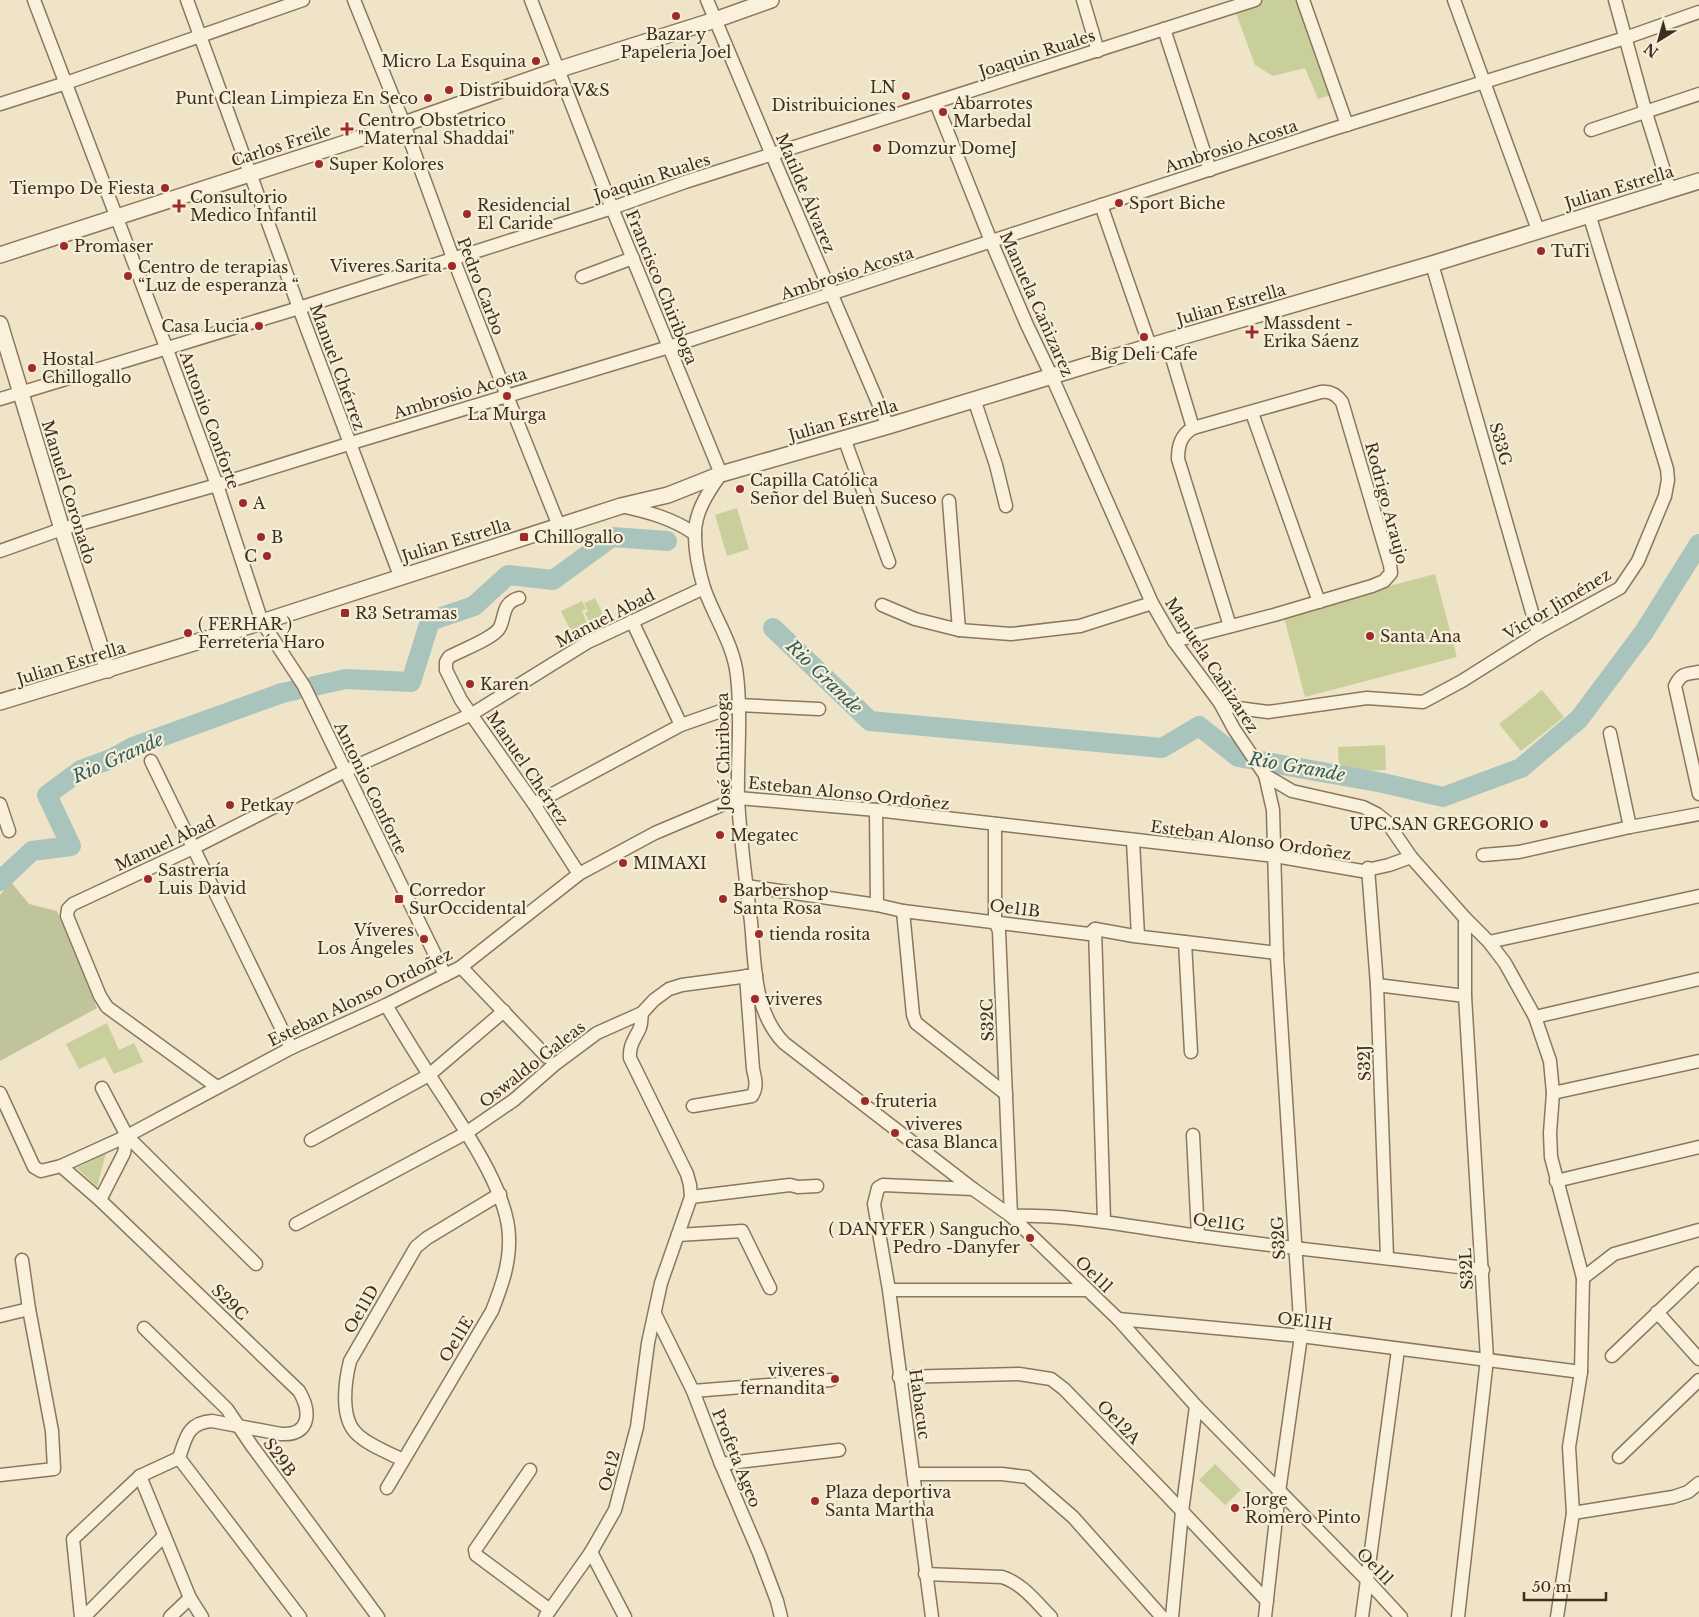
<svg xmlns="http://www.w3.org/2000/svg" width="1699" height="1617" font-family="'Libre Baskerville',serif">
	<rect width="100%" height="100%" fill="#f0e4c8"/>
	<!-- green -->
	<g fill="#c9cf9b">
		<path d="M 1237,0 L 1296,0 L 1331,95 L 1318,99 L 1305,68 L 1273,76 L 1255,65 L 1232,2 Z"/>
		<path d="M 737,508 L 749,549 L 727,556 L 715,515 Z"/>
		<path d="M 1435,574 L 1457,657 L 1305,697 L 1283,614 Z"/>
		<path d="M 595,598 L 607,623 L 593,630 L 585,613 L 588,611 L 584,603 Z"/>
		<path d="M 582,601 L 586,609 L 582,611 L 592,635 L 576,642 L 561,611 Z"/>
		<path d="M 1542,690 L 1564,717 L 1521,751 L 1499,724 Z"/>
		<path d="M 1385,745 L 1386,770 L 1339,772 L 1338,747 Z"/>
		<path d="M 107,1023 L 119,1050 L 134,1043 L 143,1062 L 114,1074 L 105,1057 L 79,1069 L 66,1044 Z"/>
		<path d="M 106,1153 L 97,1187 L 77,1168 Z"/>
		<path d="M 1215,1464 L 1241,1490 L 1225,1505 L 1199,1480 Z"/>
	</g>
	<!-- cemetery -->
	<path fill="#bfc49a" d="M 10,881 L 29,904 L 57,911 L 97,1008 L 0,1061 L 0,895 Z"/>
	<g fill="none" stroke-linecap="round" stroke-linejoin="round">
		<!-- river -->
		<g stroke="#a9c4bc" stroke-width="20">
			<path d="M 773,628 L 870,721 L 1162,748 L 1199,726 L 1238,757 L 1383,783 L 1443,797 L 1521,768 L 1579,719 L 1644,632 L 1699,544"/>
			<path d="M 314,686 L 346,679 L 411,682 L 430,621 L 474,606 L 508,575 L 553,580 L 612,537 L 667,541"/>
			<path d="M 0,881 L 32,851 L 71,846 L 47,795 L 81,770 L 111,759 L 133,747 L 282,693 L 296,690"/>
		</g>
		<!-- minor casing -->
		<g stroke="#8d765c" stroke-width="15">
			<g id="minor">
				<path d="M 34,0 L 166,347 L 217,485 L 262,622 L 304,686 L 445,975"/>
				<path d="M 187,0 L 299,308 L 400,576"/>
				<path d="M 354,0 L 404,124 L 453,258 L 507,396 L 559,526"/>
				<path d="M 531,0 L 612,208 L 721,474 C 708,492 694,513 695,536 C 695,553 699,571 704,588 C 714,617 734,645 737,676 C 742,716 737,757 738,798 C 740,839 746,881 751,922 C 755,963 753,1011 784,1043 L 973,1189 L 1011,1216 L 1118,1319 L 1196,1406 L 1366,1579 L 1401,1617"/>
				<path d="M 707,0 L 772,155 L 888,426"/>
				<path d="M 1083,0 L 1098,51"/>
				<path d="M 1303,0 L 1347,125"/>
				<path d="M 1454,0 L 1538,230"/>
				<path d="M 1615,0 L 1646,113 L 1670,190"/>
				<path d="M 1164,29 L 1210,170"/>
				<path d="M 936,103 L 991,241 L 1027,325 L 1052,377 L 1152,603 L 1174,641 L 1220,703 L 1234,729 L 1265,775 L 1292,791 L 1363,807 L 1377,814 L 1387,822 L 1411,857 L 1465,918 L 1489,942 L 1505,963 L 1535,1017 L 1550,1061 L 1553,1093 L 1550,1133 L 1551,1157 L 1583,1278 L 1581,1372 L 1569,1447 L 1573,1513 L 1557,1617"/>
				<path d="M 0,104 L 66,83 L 303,0"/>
				<path d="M 1591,130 L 1699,94"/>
				<path d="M 1101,205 L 1150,346"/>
				<path d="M 1432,264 L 1538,633"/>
				<path d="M 582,277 L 633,258"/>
				<path d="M 1167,341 L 1193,428 C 1181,435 1178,445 1178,459 L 1230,626"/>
				<path d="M 0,399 L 299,308 L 612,208 L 685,182 L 1255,0"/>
				<path d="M 974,399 L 996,465 L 1006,506"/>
				<path d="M 1252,413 L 1319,602"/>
				<path d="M 844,438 L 889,562"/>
				<path d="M 949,501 L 959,630"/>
				<path d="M 621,506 C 648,512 672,518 695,534"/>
				<path d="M 0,551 L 62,529 L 217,485 L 358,441 L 669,347 L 1330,130 L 1625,38 L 1699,12"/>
				<path d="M 519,598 C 500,603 506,621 498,630 C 489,640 462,650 449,657 L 446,662 L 446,670 L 461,700 L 534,804 L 579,874"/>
				<path d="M 882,605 L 915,619 L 959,630 L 1011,634 L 1080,626 L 1152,603"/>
				<path d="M 632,621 L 681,725"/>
				<path d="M 1174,641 L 1274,615 L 1372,586 L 1384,581 L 1391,573 L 1390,565 L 1342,402 C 1336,394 1330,391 1321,392 L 1193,428"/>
				<path d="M 1699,672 C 1686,674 1681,673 1675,686 L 1699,794"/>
				<path d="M 1220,703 L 1238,708 L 1268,712 L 1367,698 L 1423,702 L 1462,681 L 1538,633 L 1620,588 L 1638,561 L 1665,496 L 1668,480 L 1667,469 L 1589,214"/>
				<path d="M 1610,733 L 1630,827"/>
				<path d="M 151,761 L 291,1048"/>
				<path d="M 0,804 L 9,831"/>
				<path d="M 534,804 L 681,725 L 738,705 L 819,709"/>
				<path d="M 876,810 L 877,905"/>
				<path d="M 995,824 L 995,921 L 999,931 L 1011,1216 C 1075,1214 1137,1228 1200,1236 C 1294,1249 1389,1258 1483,1270"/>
				<path d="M 1133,841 L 1138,936"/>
				<path d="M 1483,855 L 1519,852 L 1630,827 L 1699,814"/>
				<path d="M 1368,868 L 1377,985 L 1387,1257"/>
				<path d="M 746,886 L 877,905 L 903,911 L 1089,934 L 1095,929 L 1134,936 L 1277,953"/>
				<path d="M 903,911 L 913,1015 L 916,1023 L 1006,1094"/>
				<path d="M 1095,929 L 1104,1221"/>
				<path d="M 1185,942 L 1191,1052"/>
				<path d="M 1489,942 L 1699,896"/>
				<path d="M 461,967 L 547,1057"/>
				<path d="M 1377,985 L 1465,996"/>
				<path d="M 386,1005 C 401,1030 416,1055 432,1079 C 458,1120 509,1190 509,1238 C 510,1264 501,1288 492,1311 L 387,1488"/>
				<path d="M 1535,1017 L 1699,979"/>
				<path d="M 217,1087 L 107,1007 L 100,996 L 67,916 L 68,909 L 73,904 L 193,848 L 345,771 L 472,714 L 588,642 L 704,588"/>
				<path d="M 102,1088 L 127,1136 L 256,1264"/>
				<path d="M 0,1093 L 34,1167 L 41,1171 L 61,1166 L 127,1136 L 291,1048 L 386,1005 L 461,967 L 579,874 L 655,833 L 738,798 L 876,810 L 1275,856 L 1362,871 L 1389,865 L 1411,857"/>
				<path d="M 1553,1093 L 1699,1061"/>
				<path d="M 693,1106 L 752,1096 C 758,1087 755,1078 753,1069 L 746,976"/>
				<path d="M 1193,1135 L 1198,1236"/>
				<path d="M 311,1140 L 429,1075 L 504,1011"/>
				<path d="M 61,1166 L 100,1200 L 299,1391 C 311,1411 311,1436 281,1434 L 212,1421 C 187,1423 186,1438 179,1458 L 300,1617"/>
				<path d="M 1556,1181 L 1699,1147"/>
				<path d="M 691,1197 L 790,1185 L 798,1187 L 817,1186"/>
				<path d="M 100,1200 L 124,1153 L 127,1136"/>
				<path d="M 296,1224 L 466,1133 L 514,1100 L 554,1065 L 597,1033 L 642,1013 L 654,1000 L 669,989 L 682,985 L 756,975"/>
				<path d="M 678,1235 L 742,1231 L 770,1288"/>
				<path d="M 1583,1278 L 1614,1254 L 1699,1230"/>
				<path d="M 889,1290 L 1087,1290"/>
				<path d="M 1657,1312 L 1699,1359"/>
				<path d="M 655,1314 L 693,1391 L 721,1464 L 759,1553 L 777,1601 L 781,1617"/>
				<path d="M 0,1316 L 29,1309"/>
				<path d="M 1118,1319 L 1301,1336 L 1581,1372"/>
				<path d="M 144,1328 L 227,1409 L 252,1446 L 378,1617"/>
				<path d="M 1612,1356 L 1699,1273"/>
				<path d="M 899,1377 L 1019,1374 L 1051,1379 L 1064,1389 L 1162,1490 L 1267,1601"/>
				<path d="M 693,1391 L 831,1380"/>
				<path d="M 1619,1457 L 1699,1380"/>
				<path d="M 403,1460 C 389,1453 366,1444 356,1433 C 340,1417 345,1381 350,1361 L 416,1247 L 427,1238 L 500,1194"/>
				<path d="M 721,1464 L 839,1450"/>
				<path d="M 530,1470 L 475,1550 L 476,1555 L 550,1610"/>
				<path d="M 913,1474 L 1002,1474 L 1027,1477 L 1073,1517 L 1162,1617"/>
				<path d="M 0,1475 L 54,1469 L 52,1431 L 29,1309 L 22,1260"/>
				<path d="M 140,1476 L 190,1598 L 202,1617"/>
				<path d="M 1573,1513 L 1673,1497 L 1688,1492 L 1699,1483"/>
				<path d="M 591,1552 L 625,1617"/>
				<path d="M 925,1574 L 1002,1577 C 1022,1583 1036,1602 1051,1617"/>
				<path d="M 81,1617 L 73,1539 L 140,1476 L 179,1458"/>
				<path d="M 84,1617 L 164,1536"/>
				<path d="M 170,1617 L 190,1598"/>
				<path d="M 545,1617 L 591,1552 L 615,1510 L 637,1427 L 648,1343 L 661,1283 L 691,1197 L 690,1185 L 687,1174 L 630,1058 C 629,1046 634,1040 639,1030 C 642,1025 641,1018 642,1013"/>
				<path d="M 932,1617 L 889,1290 L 874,1204 L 878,1188 L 883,1185 L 973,1189"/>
				<path d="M 1172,1617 L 1182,1512 L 1196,1406"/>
				<path d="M 1265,1617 L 1279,1492 L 1301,1336 L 1277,957 L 1273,810 L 1265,775"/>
				<path d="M 1362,1617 L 1398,1350"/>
				<path d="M 1458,1617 L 1487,1359 L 1465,996 L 1465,918"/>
			</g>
		</g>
		<!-- tertiary casing -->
		<g stroke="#8d765c" stroke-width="18">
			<g id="tertiary">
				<path d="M 0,255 L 404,124 L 557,70 L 715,20 L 771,0"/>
				<path d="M 0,324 L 62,529 L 108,670"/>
				<path d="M 0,702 L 262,622 L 621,506 L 668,495 L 721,474 L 888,426 L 1167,341 L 1432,264 L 1699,181"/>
			</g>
		</g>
		<!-- minor -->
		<use href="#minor" stroke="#faf1dc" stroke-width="12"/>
		<!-- tertiary -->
		<use href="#tertiary" stroke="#faf1dc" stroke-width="15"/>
	</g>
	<!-- markers -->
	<g fill="#9e2a2b" stroke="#f7eed8" stroke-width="2">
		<circle cx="676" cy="16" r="5"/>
		<circle cx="536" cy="61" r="5"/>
		<circle cx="449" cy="90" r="5"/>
		<circle cx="906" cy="96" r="5"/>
		<circle cx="428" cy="98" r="5"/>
		<circle cx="943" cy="112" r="5"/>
		<path d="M344.5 121.5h5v5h5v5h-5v5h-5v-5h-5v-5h5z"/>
		<circle cx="877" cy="148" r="5"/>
		<circle cx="319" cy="164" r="5"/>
		<circle cx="165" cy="188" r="5"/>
		<circle cx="1119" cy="203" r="5"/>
		<path d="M176.5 198.5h5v5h5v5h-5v5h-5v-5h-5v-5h5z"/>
		<circle cx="467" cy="214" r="5"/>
		<circle cx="64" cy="246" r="5"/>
		<circle cx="1541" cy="251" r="5"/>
		<circle cx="452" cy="266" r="5"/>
		<circle cx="128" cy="276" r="5"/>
		<circle cx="259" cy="326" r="5"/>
		<path d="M1249.5 324.5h5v5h5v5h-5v5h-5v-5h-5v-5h5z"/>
		<circle cx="1144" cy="337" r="5"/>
		<circle cx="32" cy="368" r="5"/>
		<circle cx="507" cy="396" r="5"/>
		<circle cx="740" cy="489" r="5"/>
		<circle cx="243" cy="503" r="5"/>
		<circle cx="261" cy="537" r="5"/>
		<rect x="519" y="532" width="10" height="10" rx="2.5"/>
		<circle cx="267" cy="556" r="5"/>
		<rect x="340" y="608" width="10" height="10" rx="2.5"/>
		<circle cx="188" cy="633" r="5"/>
		<circle cx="1370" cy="636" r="5"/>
		<circle cx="470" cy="684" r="5"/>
		<circle cx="230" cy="805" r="5"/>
		<circle cx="1544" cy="824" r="5"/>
		<circle cx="720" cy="835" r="5"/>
		<circle cx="623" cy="863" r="5"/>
		<circle cx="148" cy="879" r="5"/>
		<rect x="394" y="894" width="10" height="10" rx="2.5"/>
		<circle cx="723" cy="899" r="5"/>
		<circle cx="759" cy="934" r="5"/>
		<circle cx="424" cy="939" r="5"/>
		<circle cx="755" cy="999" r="5"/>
		<circle cx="865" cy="1101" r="5"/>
		<circle cx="895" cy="1133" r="5"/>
		<circle cx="1030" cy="1238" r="5"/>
		<circle cx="835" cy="1379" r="5"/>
		<circle cx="815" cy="1501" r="5"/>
		<circle cx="1235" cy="1508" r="5"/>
	</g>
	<g text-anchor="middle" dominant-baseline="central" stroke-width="4.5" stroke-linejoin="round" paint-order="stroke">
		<!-- poi labels -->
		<g font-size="16" fill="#3d2e20" stroke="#f7eed8" text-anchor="start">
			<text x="676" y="34" text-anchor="middle">Bazar y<tspan x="676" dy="18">Papeleria Joel</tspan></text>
			<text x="526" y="61" text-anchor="end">Micro La Esquina</text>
			<text x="896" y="87" text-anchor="end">LN<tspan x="896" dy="18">Distribuiciones</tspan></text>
			<text x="459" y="90">Distribuidora V&amp;S</text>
			<text x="418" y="98" text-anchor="end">Punt Clean Limpieza En Seco</text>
			<text x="953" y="103">Abarrotes<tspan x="953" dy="18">Marbedal</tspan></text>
			<text x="358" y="120">Centro Obstetrico<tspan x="358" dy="18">"Maternal Shaddai"</tspan></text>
			<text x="887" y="148">Domzur DomeJ</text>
			<text x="329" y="164">Super Kolores</text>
			<text x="155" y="188" text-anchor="end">Tiempo De Fiesta</text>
			<text x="190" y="197">Consultorio<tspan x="190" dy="18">Medico Infantil</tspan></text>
			<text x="1129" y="203">Sport Biche</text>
			<text x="477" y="205">Residencial<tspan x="477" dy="18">El Caride</tspan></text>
			<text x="74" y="246">Promaser</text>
			<text x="1551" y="251">TuTi</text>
			<text x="442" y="266" text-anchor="end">Viveres Sarita</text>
			<text x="138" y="267">Centro de terapias<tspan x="138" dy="18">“Luz de esperanza “</tspan></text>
			<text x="1263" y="323">Massdent -<tspan x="1263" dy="18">Erika Sáenz</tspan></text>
			<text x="249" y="326" text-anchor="end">Casa Lucia</text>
			<text x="1144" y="354" text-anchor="middle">Big Deli Cafe</text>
			<text x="42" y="359">Hostal<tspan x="42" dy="18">Chillogallo</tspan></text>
			<text x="507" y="414" text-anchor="middle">La Murga</text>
			<text x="750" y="480">Capilla Católica<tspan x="750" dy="18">Señor del Buen Suceso</tspan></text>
			<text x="253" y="503">A</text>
			<text x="271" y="537">B</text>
			<text x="534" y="537">Chillogallo</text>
			<text x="257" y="556" text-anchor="end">C</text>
			<text x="355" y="613">R3 Setramas</text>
			<text x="198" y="624">( FERHAR )<tspan x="198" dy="18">Ferretería Haro</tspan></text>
			<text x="1380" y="636">Santa Ana</text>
			<text x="480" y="684">Karen</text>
			<text x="240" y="805">Petkay</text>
			<text x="1534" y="824" text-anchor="end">UPC.SAN GREGORIO</text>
			<text x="730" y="835">Megatec</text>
			<text x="633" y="863">MIMAXI</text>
			<text x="158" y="870">Sastrería<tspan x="158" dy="18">Luis David</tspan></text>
			<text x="409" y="890">Corredor<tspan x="409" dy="18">SurOccidental</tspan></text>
			<text x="733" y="890">Barbershop<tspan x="733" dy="18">Santa Rosa</tspan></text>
			<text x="414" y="930" text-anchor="end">Víveres<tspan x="414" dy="18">Los Ángeles</tspan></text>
			<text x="769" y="934">tienda rosita</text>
			<text x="765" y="999">viveres</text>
			<text x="875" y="1101">fruteria</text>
			<text x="905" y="1124">viveres<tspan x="905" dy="18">casa Blanca</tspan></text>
			<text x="1020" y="1229" text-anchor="end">( DANYFER ) Sangucho<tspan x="1020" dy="18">Pedro -Danyfer</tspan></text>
			<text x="825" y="1370" text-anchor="end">viveres<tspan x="825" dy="18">fernandita</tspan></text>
			<text x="825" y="1492">Plaza deportiva<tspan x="825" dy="18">Santa Martha</tspan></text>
			<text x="1245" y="1499">Jorge<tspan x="1245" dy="18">Romero Pinto</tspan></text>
		</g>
		<!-- street labels -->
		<g font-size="16" fill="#3d2e20" stroke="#f7eed8">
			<text transform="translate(1037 53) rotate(-18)">Joaquin Ruales</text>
			<text transform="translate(281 145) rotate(-18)">Carlos Freile</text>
			<text transform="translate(1231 146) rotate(-18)">Ambrosio Acosta</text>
			<text transform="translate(652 177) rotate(-18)">Joaquin Ruales</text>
			<text transform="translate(1619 187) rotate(-17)">Julian Estrella</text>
			<text transform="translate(806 193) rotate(67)">Matilde Álvarez</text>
			<text transform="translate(847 273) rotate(-18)">Ambrosio Acosta</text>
			<text transform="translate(481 286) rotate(69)">Pedro Carbo</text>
			<text transform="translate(662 287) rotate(68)">Francisco Chiriboga</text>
			<text transform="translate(1037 304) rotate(66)">Manuela Cañizarez</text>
			<text transform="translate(1231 304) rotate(-16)">Julian Estrella</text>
			<text transform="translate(338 367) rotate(70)">Manuel Chérrez</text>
			<text transform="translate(460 393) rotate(-17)">Ambrosio Acosta</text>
			<text transform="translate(210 420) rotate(70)">Antonio Conforte</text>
			<text transform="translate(843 420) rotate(-16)">Julian Estrella</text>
			<text transform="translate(1501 444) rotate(74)">S33G</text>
			<text transform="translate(69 492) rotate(73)">Manuel Coronado</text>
			<text transform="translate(1387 503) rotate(75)">Rodrigo Araujo</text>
			<text transform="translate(456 540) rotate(-17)">Julian Estrella</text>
			<text transform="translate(1557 604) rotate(-31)">Victor Jiménez</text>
			<text transform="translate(605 618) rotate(-27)">Manuel Abad</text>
			<text transform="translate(71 663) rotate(-17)">Julian Estrella</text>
			<text transform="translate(1212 665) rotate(57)">Manuela Cañizarez</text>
			<text transform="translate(723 752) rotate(-91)">José Chiriboga</text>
			<text transform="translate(528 768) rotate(56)">Manuel Chérrez</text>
			<text transform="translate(371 788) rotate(64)">Antonio Conforte</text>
			<text transform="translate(849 793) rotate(6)">Esteban Alonso Ordoñez</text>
			<text transform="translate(1251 840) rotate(8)">Esteban Alonso Ordoñez</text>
			<text transform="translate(165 843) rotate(-25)">Manuel Abad</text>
			<text transform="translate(1015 908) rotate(7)">Oe11B</text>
			<text transform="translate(360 997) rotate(-26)">Esteban Alonso Ordoñez</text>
			<text transform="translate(987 1020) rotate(-92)">S32C</text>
			<text transform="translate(1364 1063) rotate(-92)">S32J</text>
			<text transform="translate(532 1064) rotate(-38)">Oswaldo Galeas</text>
			<text transform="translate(1219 1222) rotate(7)">Oe11G</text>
			<text transform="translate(1278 1238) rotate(-93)">S32G</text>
			<text transform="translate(1466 1269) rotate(-93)">S32L</text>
			<text transform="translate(1094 1274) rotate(44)">Oe11l</text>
			<text transform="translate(230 1302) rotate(44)">S29C</text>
			<text transform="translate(361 1309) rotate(-60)">Oe11D</text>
			<text transform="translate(1305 1321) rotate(7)">OE11H</text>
			<text transform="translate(456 1339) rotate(-59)">Oe11E</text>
			<text transform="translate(920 1404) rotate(82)">Habacuc</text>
			<text transform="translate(1119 1422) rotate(46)">Oe12A</text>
			<text transform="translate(280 1457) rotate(54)">S29B</text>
			<text transform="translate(737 1458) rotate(68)">Profeta Ageo</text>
			<text transform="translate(609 1471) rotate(-75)">Oe12</text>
			<text transform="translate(1375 1566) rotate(46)">Oe11l</text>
		</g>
		<!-- water labels -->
		<g font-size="18" font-style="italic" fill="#2f5d5a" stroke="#f7eed8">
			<text transform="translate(824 677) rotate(44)">Rio Grande</text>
			<text transform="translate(118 758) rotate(-24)">Rio Grande</text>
			<text transform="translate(1297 767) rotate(10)">Rio Grande</text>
		</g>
	</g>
	<!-- north arrow -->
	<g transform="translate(1659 40) rotate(217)" stroke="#f7eed8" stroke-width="4" paint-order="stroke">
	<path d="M0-4L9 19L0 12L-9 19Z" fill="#3d2e20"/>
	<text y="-8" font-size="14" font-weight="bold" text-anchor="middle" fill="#3d2e20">N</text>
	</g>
	<!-- scale -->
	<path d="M1524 1592v8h82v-8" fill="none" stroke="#3d2e20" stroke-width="2.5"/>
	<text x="1532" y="1592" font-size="15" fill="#3d2e20" stroke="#f7eed8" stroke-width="4" paint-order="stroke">50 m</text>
</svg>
